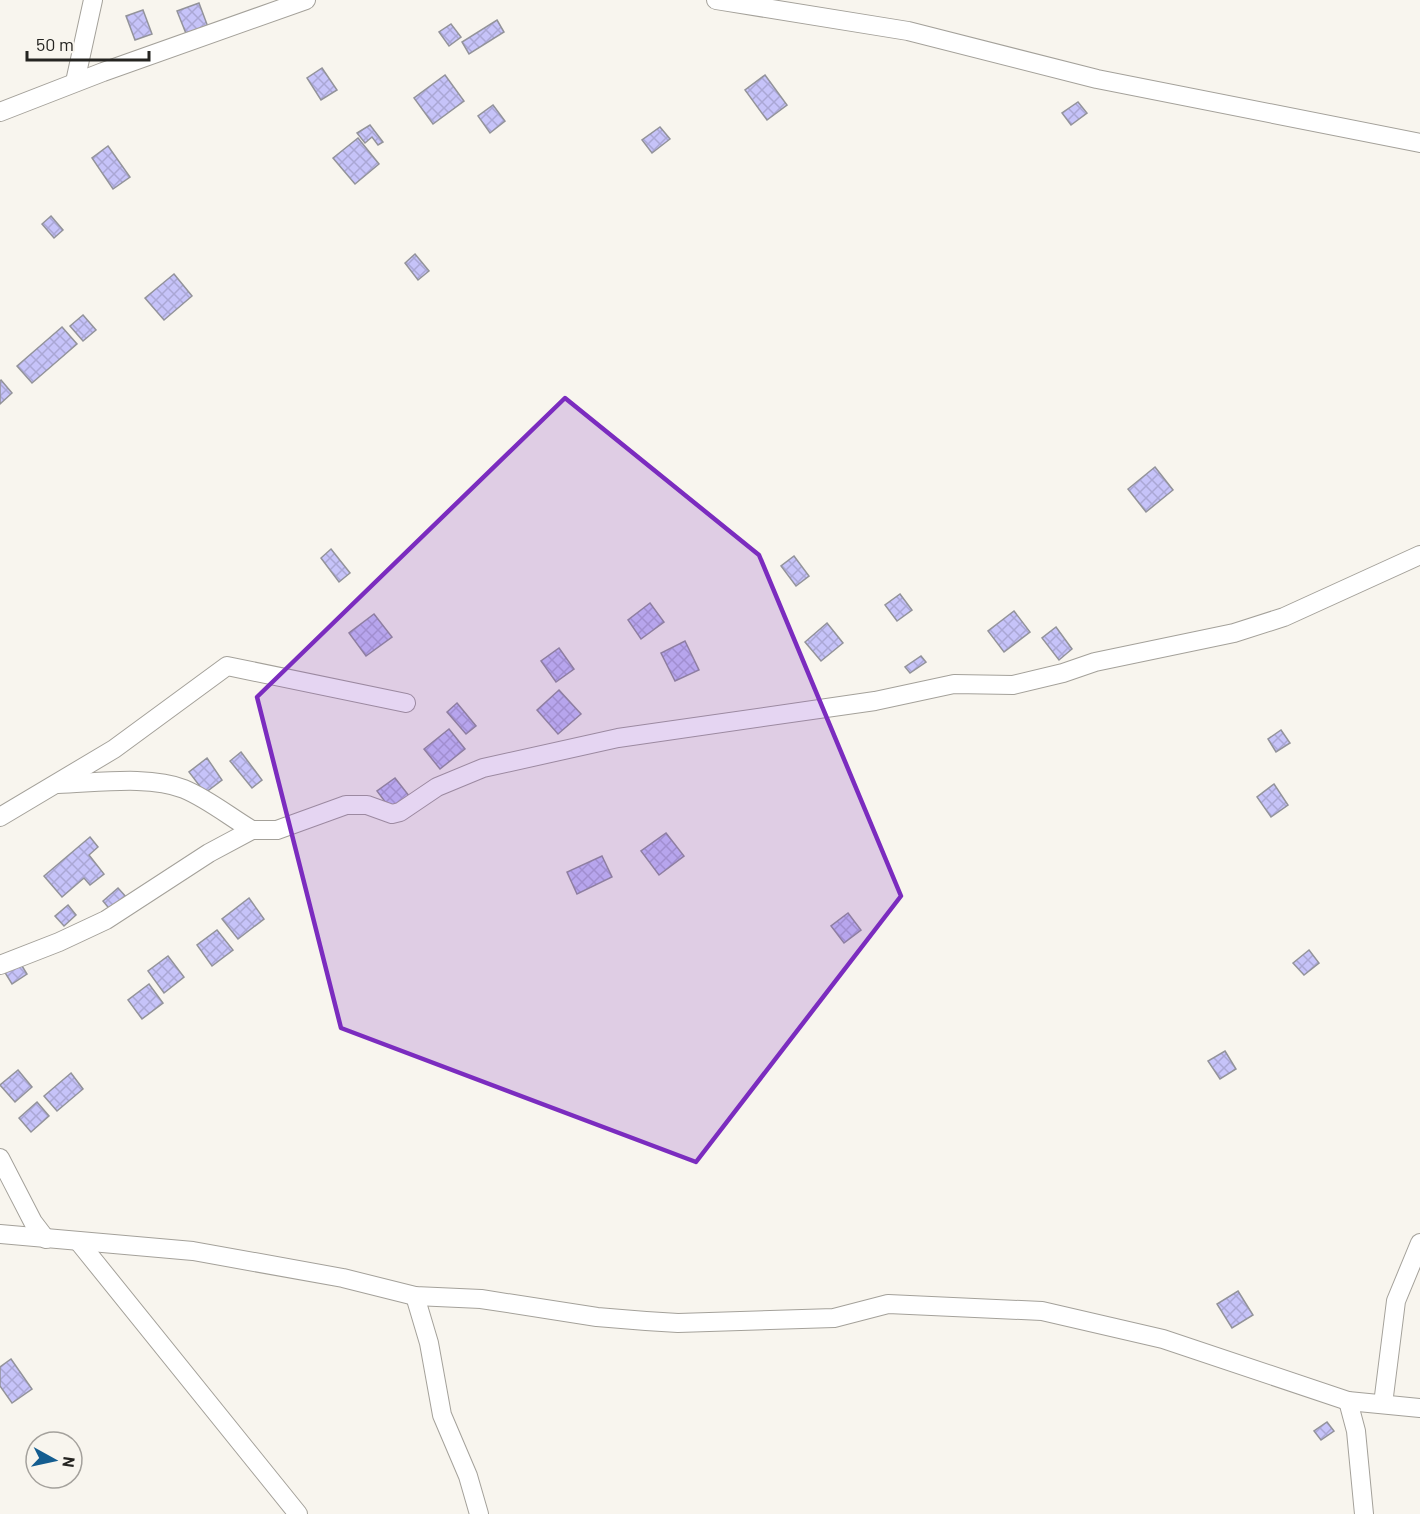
<svg xmlns="http://www.w3.org/2000/svg" width="1420" height="1514" font-family="Barlow,sans-serif">
	<defs>
		<pattern id="building-cross-hatch" width="8" height="8" patternUnits="userSpaceOnUse" patternTransform="scale(1.5)"><rect width="8" height="8" fill="#c6c3f9"/><path d="M0 0l8 8M0 8l8-8" fill="none" stroke="#aaa7d5"/></pattern>
	</defs>
	<rect width="100%" height="100%" fill="#f8f5ee"/>
	<!-- building -->
	<g fill="url(#building-cross-hatch)" stroke="#93939a" stroke-width="1.5">
		<path d="M 199,3 L 208,27 L 187,36 L 177,11 Z"/>
		<path d="M 143,10 L 152,34 L 135,40 L 126,16 Z"/>
		<path d="M 497,20 L 504,32 L 469,54 L 462,42 Z"/>
		<path d="M 451,24 L 461,37 L 449,46 L 439,32 Z"/>
		<path d="M 322,68 L 337,90 L 321,100 L 307,78 Z"/>
		<path d="M 445,75 L 464,101 L 433,124 L 414,98 Z"/>
		<path d="M 765,75 L 787,105 L 767,120 L 745,90 Z"/>
		<path d="M 1078,102 L 1087,113 L 1071,125 L 1062,113 Z"/>
		<path d="M 493,105 L 505,121 L 490,133 L 478,116 Z"/>
		<path d="M 370,125 L 383,142 L 378,145 L 372,137 L 365,143 L 357,133 Z"/>
		<path d="M 660,127 L 670,139 L 652,153 L 642,140 Z"/>
		<path d="M 358,138 L 379,164 L 355,184 L 333,158 Z"/>
		<path d="M 108,146 L 130,177 L 113,189 L 92,158 Z"/>
		<path d="M 51,216 L 63,230 L 54,238 L 42,224 Z"/>
		<path d="M 415,254 L 429,271 L 418,280 L 405,263 Z"/>
		<path d="M 174,274 L 192,296 L 164,320 L 145,298 Z"/>
		<path d="M 83,315 L 96,330 L 83,341 L 70,326 Z"/>
		<path d="M 62,327 L 77,344 L 32,383 L 17,366 Z"/>
		<path d="M 1,380 L 12,393 L 0,404 L 0,381 Z"/>
		<path d="M 1155,467 L 1173,490 L 1146,512 L 1128,489 Z"/>
		<path d="M 331,549 L 350,573 L 339,582 L 321,558 Z"/>
		<path d="M 794,556 L 809,576 L 796,586 L 781,566 Z"/>
		<path d="M 900,594 L 912,610 L 897,621 L 885,605 Z"/>
		<path d="M 650,603 L 664,622 L 641,639 L 628,620 Z"/>
		<path d="M 1014,611 L 1030,632 L 1004,652 L 988,631 Z"/>
		<path d="M 374,614 L 392,637 L 366,656 L 349,633 Z"/>
		<path d="M 827,623 L 843,643 L 821,661 L 805,642 Z"/>
		<path d="M 1056,627 L 1072,649 L 1059,660 L 1042,638 Z"/>
		<path d="M 685,641 L 699,670 L 675,681 L 661,653 Z"/>
		<path d="M 559,648 L 574,669 L 556,682 L 541,661 Z"/>
		<path d="M 921,656 L 926,662 L 910,673 L 905,667 Z"/>
		<path d="M 559,690 L 581,714 L 558,734 L 537,710 Z"/>
		<path d="M 457,703 L 476,726 L 466,734 L 447,712 Z"/>
		<path d="M 449,729 L 465,749 L 440,769 L 424,749 Z"/>
		<path d="M 1281,730 L 1290,743 L 1276,752 L 1268,739 Z"/>
		<path d="M 241,752 L 262,780 L 252,788 L 230,761 Z"/>
		<path d="M 207,758 L 222,780 L 205,793 L 189,772 Z"/>
		<path d="M 395,778 L 410,797 L 392,811 L 377,791 Z"/>
		<path d="M 1274,784 L 1288,805 L 1271,817 L 1257,797 Z"/>
		<path d="M 666,833 L 684,856 L 659,875 L 641,851 Z"/>
		<path d="M 90,837 L 98,847 L 89,855 L 104,874 L 90,885 L 84,878 L 62,897 L 44,876 Z"/>
		<path d="M 602,856 L 612,877 L 577,894 L 567,872 Z"/>
		<path d="M 118,888 L 127,898 L 112,912 L 103,901 Z"/>
		<path d="M 249,898 L 264,919 L 238,939 L 222,919 Z"/>
		<path d="M 68,905 L 76,915 L 64,926 L 55,916 Z"/>
		<path d="M 848,913 L 861,930 L 844,943 L 831,926 Z"/>
		<path d="M 217,930 L 233,950 L 212,966 L 197,945 Z"/>
		<path d="M 1309,950 L 1319,963 L 1304,975 L 1293,963 Z"/>
		<path d="M 168,956 L 184,977 L 164,993 L 148,971 Z"/>
		<path d="M 19,961 L 27,974 L 12,984 L 4,971 Z"/>
		<path d="M 149,984 L 163,1003 L 142,1019 L 128,1000 Z"/>
		<path d="M 1225,1051 L 1236,1069 L 1220,1079 L 1208,1061 Z"/>
		<path d="M 18,1070 L 32,1087 L 15,1102 L 0,1085 Z"/>
		<path d="M 71,1073 L 83,1089 L 57,1111 L 44,1096 Z"/>
		<path d="M 37,1102 L 49,1116 L 31,1132 L 19,1118 Z"/>
		<path d="M 1238,1291 L 1253,1315 L 1232,1328 L 1217,1304 Z"/>
		<path d="M 11,1359 L 32,1389 L 12,1403 L 0,1386 L 0,1367 Z"/>
		<path d="M 1327,1422 L 1334,1431 L 1321,1440 L 1314,1431 Z"/>
	</g>
	<g fill="none" stroke-linecap="round" stroke-linejoin="round">
		<!-- minor casing -->
		<g stroke="#a4a19a" stroke-width="20">
			<g id="minor">
				<path d="M 716,0 L 908,31 L 1097,79 L 1420,143"/>
				<path d="M 75,82 L 93,0"/>
				<path d="M 0,112 L 103,72 L 306,0"/>
				<path d="M 58,784 C 95,783 150,775 184,789 C 208,799 230,817 252,830"/>
				<path d="M 0,817 L 114,749 L 227,666 L 406,703"/>
				<path d="M 0,965 L 59,942 L 106,920 L 209,853 L 252,830 L 277,830 L 346,805 L 367,805 L 392,814 L 400,812 L 437,787 L 483,768 L 618,738 L 875,701 L 954,684 L 1013,685 L 1063,673 L 1095,662 L 1234,633 L 1284,617 L 1420,555"/>
				<path d="M 0,1158 L 33,1222 L 46,1239"/>
				<path d="M 0,1234 L 193,1251 L 343,1278 L 415,1296 L 481,1299 L 597,1317 L 646,1321 L 678,1323 L 834,1318 L 888,1304 L 1042,1311 L 1163,1339 L 1348,1401 L 1420,1408"/>
				<path d="M 78,1241 L 298,1514"/>
				<path d="M 415,1296 L 429,1343 L 442,1415 L 468,1476 L 479,1514"/>
				<path d="M 1348,1401 L 1356,1431 L 1364,1514"/>
				<path d="M 1383,1404 L 1396,1301 L 1420,1243"/>
			</g>
		</g>
		<!-- minor -->
		<use href="#minor" stroke="#fff" stroke-width="18"/>
	</g>
	<!-- marked area -->
	<path fill="#7b2cbf" fill-opacity="0.2" stroke="#7b2cbf" stroke-width="4.5" stroke-linejoin="round" d="M 565,398 L 759,555 L 901,896 L 696,1162 L 341,1028 L 257,697 Z"/>
	<!-- north arrow -->
	<g transform="translate(54 1460) rotate(98)"><circle r="28" fill="#f8f5ee" stroke="#a4a19c" stroke-width="1.5"/>
	<path d="M0-4.5L10 22L0 15L-10 22Z" fill="#145d90"/>
	<text y="-9" font-size="16" font-weight="bold" text-anchor="middle" fill="#252421">N</text>
	</g>
	<!-- scale -->
	<path d="M27 51v9h122v-9" fill="none" stroke="#252421" stroke-width="3"/>
	<text x="36" y="51" font-size="18" fill="#252421" stroke="#f8f5ee" stroke-width="4.5" paint-order="stroke">50 m</text>
</svg>
